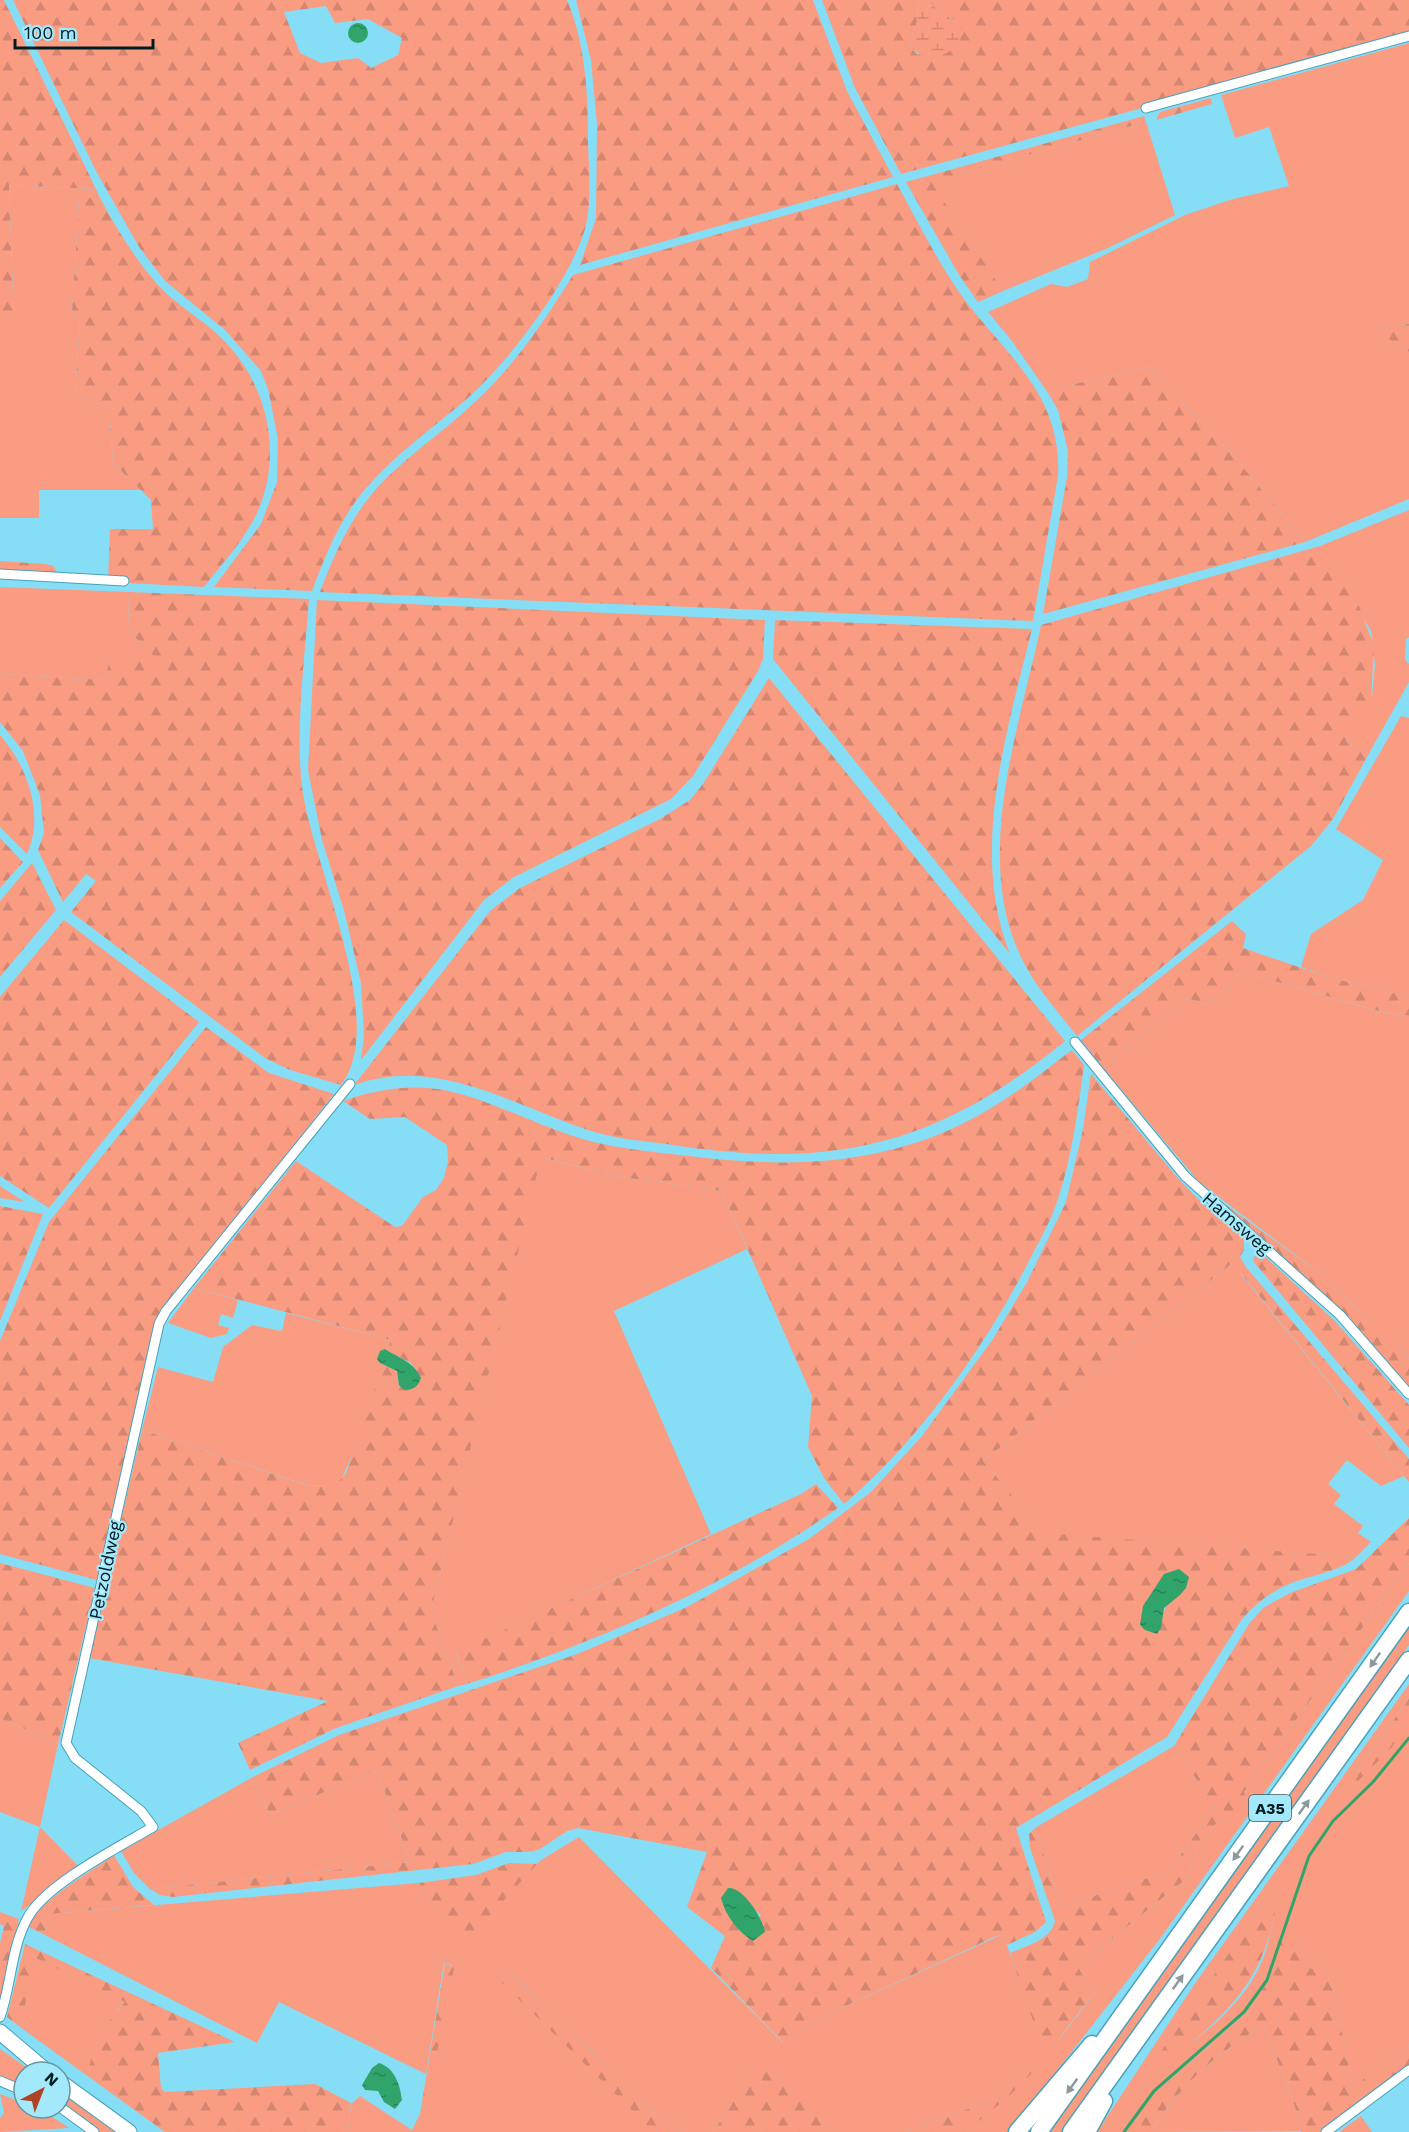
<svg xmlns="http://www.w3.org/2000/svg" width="1409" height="2132" font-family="'Work Sans',sans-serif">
	<defs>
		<pattern id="forest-firs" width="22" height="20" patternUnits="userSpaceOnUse" patternTransform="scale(1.5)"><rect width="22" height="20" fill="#f99c82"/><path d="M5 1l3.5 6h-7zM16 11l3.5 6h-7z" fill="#d48670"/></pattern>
		<pattern id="wetland-marsh" width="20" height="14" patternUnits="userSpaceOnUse" patternTransform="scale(1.5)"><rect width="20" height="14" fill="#f99c82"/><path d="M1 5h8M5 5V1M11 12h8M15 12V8" fill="none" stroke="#d48670"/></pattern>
		<pattern id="water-ripples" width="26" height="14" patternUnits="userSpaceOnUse" patternTransform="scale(1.5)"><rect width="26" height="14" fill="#30a46a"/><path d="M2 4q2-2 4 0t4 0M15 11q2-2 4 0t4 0" fill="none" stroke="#268557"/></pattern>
	</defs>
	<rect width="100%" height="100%" fill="#85def6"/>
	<!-- grass -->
	<g fill="#f99c82" fill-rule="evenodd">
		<path d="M 1409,43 L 1409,324 L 1372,328 L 1409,352 L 1409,499 L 1305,542 L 1232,454 L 1149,367 L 1058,388 L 1048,393 L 1012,341 L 988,312 L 1051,284 L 1067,287 L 1088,279 L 1090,262 L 1185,215 L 1233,199 L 1289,186 L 1269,127 L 1235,138 L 1221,95 Z"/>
		<path d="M 1146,122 L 1175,215 L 1108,248 L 1003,291 L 930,182 Z"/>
		<path d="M 9,185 L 96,189 L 100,198 L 79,198 L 72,312 L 80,321 L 75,394 L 109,408 L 113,463 L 141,490 L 39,490 L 39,518 L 0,518 L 0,321 L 14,319 Z"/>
		<path d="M 1409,510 L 1409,637 L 1406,639 L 1405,660 L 1409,664 L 1409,682 L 1367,757 L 1346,741 L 1372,696 L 1375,665 L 1371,631 L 1320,546 Z"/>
		<path d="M 0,587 L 129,592 L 128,630 L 159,660 L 109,661 L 105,680 L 0,674 Z"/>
		<path d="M 1401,716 L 1409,718 L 1409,997 L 1328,977 L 1301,967 L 1311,934 L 1363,900 L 1383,860 L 1336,829 Z"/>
		<path d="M 1249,969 L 1257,976 L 1381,1012 L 1409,1016 L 1409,1359 L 1322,1275 L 1199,1182 L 1103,1068 L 1187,998 L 1207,1005 Z"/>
		<path d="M 540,1157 L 614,1176 L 722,1191 L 747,1249 L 614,1311 L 711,1534 L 456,1653 L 467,1684 L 458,1686 L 431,1611 Z"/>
		<path d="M 1240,1257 L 1246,1267 L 1240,1273 L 1404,1476 L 1381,1486 L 1347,1460 L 1328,1484 L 1341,1495 L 1334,1504 L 1363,1526 L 1358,1533 L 1371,1542 L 1356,1557 L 1044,1534 L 983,1461 Z"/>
		<path d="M 194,1288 L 238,1300 L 233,1318 L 221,1314 L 218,1325 L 229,1328 L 227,1334 L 211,1338 L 168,1323 Z"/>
		<path d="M 286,1313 L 391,1340 L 387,1351 L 384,1349 L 380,1363 L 383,1364 L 361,1434 L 340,1483 L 333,1486 L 307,1485 L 142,1430 L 158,1367 L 213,1382 L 223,1347 L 252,1325 L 282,1331 Z"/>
		<path d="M 1409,1563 L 1409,1591 L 1159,1940 L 1009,2132 L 965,2132 C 1015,2091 1057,2046 1094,1993 L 1079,1969 L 1080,1965 L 1187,1878 L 1198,1848 L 1219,1819 L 1248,1800 L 1244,1792 Z"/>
		<path d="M 1409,1627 L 1409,1645 L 1065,2132 L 1050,2132 Z"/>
		<path d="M 1409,1684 L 1409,1698 L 1354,1777 L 1409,1719 L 1409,2046 L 1353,2088 L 1332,1984 L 1322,1965 L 1311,1970 L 1295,1938 L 1267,1975 L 1250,2011 L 1152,2095 L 1121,2132 L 1097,2132 L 1196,1982 ZM 1266,1900 L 1274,1917 C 1271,1929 1269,1942 1265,1953 C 1246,2010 1186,2046 1141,2081 Z"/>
		<path d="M 0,1718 L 58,1744 L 40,1827 L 80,1868 L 21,1911 L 40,1827 L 0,1812 Z"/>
		<path d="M 1174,1746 L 1215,1807 L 1169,1871 L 1061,1907 L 1035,1828 Z"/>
		<path d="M 377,1770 L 410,1862 L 150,1889 L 134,1873 L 121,1851 L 253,1777 L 270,1815 Z"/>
		<path d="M 579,1837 L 782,2042 L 822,2017 L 1003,1934 L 1043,2047 L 1000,2097 L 907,2132 L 834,2132 L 760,2061 L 713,2132 L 684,2132 L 654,2112 L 496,1959 L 624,2101 L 657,2132 L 348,2132 L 351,2104 L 360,2096 L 412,2130 L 420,2114 L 425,2113 L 452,1965 L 444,1962 L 426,2074 L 279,2002 L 257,2043 L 45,1935 L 50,1914 L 419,1883 L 436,1910 L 524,1876 L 541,1860 Z"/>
		<path d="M 39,1957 L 126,2002 L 118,2009 L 89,2069 L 89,2077 L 20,2027 L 32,1966 L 36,1958 Z"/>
		<path d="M 1264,2025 L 1302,2126 L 1302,2131 L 1151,2132 C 1180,2085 1217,2053 1264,2025 Z"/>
		<path d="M 0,2049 L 33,2072 L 24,2072 L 24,2089 L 0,2080 Z"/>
		<path d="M 60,2091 L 116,2132 L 99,2132 L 60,2105 Z"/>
		<path d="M 0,2094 L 24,2103 L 24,2108 C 42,2108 54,2118 69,2128 L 0,2132 L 0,2118 L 4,2113 Z"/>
		<path d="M 1361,2116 L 1372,2132 L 1339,2132 L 1340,2131 Z"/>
	</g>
	<!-- forest -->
	<g fill="url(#forest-firs)" fill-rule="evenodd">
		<path d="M 0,0 L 4,0 L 96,189 L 9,185 L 14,321 L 0,321 Z"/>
		<path d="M 13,0 L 567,0 C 586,45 588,95 588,143 C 589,172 592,202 585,229 C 570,281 509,361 469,397 C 432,429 388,459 358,498 C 337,526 324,559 312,591 L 214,587 L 261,524 L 277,482 L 278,439 L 268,389 L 261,371 L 225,330 L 165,281 L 139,247 L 96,171 ZM 326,6 L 335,23 L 368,19 L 402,38 L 398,55 L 371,68 L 358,58 L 321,63 L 300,53 L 284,12 Z"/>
		<path d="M 576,0 L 813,0 L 847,91 L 893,177 L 580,265 L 596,218 L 597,124 L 591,60 Z"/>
		<path d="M 822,0 L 920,0 L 917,3 C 920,27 913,26 910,47 L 918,55 L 953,18 L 944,20 L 929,0 L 1409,0 L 1409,35 L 901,174 L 855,88 Z"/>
		<path d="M 1211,98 L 1212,104 L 1156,120 L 1160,112 Z"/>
		<path d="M 1144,116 L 1146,122 L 931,182 L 1003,291 L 978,302 L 959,275 L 906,182 Z"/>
		<path d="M 897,184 C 919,224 940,267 967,303 C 1011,359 1062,398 1058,476 L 1033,621 L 320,592 C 334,555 350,518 377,488 C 406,456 445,431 476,401 C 515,365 545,320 573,275 Z"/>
		<path d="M 79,198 L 100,198 C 116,228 135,259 158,285 C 179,308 210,323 230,347 C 272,395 283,465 253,521 C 240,545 220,566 204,587 L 108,582 L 110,529 L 153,529 L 151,500 L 113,463 L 109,408 L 75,394 L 80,321 L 72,312 Z"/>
		<path d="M 1409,324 L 1409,352 L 1371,328 Z"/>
		<path d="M 1149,367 L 1232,454 L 1305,542 L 1043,614 L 1067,477 L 1068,451 L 1058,410 L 1048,393 L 1058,388 Z"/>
		<path d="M 1320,546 L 1340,568 L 1355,595 L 1374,646 L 1371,702 L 1346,741 L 1367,757 L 1333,819 L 1311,846 L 1077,1036 C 1059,1013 1039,991 1025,965 C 970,863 1019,730 1041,625 Z"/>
		<path d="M 0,561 L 46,564 L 53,566 L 58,573 L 0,577 Z"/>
		<path d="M 129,592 L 309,599 C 305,656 295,730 302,786 C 310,859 390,1022 341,1085 L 290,1070 L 265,1058 L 71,912 L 96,881 L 86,874 L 63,902 L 38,850 L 44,833 L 40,795 L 23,751 L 0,722 L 0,674 L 105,680 L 109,661 L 112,659 L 158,660 L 128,630 Z"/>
		<path d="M 317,600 L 765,620 L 763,659 L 758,671 L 693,776 L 671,799 L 514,877 L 484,900 L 361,1060 L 364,1035 L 361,983 L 345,914 L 322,840 L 308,770 Z"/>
		<path d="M 775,620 L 1032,629 C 1007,731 969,852 1010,954 L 773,659 Z"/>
		<path d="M 769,678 L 1065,1041 C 939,1145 833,1170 673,1145 C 645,1141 614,1139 588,1130 C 512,1105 437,1055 354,1085 L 491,910 L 520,888 L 660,819 L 690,800 L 703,784 Z"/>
		<path d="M 0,735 C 27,766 45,814 27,854 L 0,827 Z"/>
		<path d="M 0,838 L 23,862 L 0,888 Z"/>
		<path d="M 32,863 L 56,910 L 0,977 L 0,901 Z"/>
		<path d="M 64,920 L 199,1022 L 49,1208 L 0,1176 L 0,997 Z"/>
		<path d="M 1232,921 L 1246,934 L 1243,948 L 1328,977 L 1409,997 L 1409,1016 L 1382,1012 L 1257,976 L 1249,969 L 1207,1005 L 1187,998 L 1103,1068 L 1081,1040 Z"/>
		<path d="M 206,1027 L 269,1073 L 334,1094 L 166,1308 L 97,1580 L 0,1554 L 0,1341 L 49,1222 Z"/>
		<path d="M 1072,1050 L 1084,1065 C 1078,1110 1072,1156 1058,1199 C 1051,1221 1039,1241 1029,1261 C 985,1347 918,1442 844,1504 L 824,1478 L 808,1447 L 812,1396 L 722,1191 L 614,1176 L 541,1157 L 431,1611 L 458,1686 L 336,1728 L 250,1770 L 238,1743 L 328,1701 L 89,1658 L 142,1430 L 306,1485 C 324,1486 336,1489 346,1473 L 383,1364 L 397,1371 L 399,1385 L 421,1378 L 411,1363 L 387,1351 L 391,1340 L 194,1288 L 296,1161 L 395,1227 L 402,1226 L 423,1197 L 436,1190 L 444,1178 L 448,1161 L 447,1145 L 405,1117 L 370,1119 L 343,1101 C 438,1068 478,1102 564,1133 C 604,1148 647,1151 689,1156 C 799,1170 903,1165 999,1103 C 1025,1087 1048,1068 1072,1050 Z"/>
		<path d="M 1091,1074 L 1176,1176 L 1197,1198 L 1244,1237 L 1244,1250 L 1240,1257 L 983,1461 L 1044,1533 L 1356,1557 C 1343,1571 1306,1576 1287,1585 C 1269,1593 1255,1604 1242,1619 L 1167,1737 L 1016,1828 L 1046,1922 L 1035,1932 L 1007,1945 L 1003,1934 L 992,1938 L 822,2017 L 783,2042 L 711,1968 L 725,1936 L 687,1907 L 707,1852 L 578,1828 L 567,1831 L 540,1849 L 531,1852 L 506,1852 L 473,1864 L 173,1897 L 160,1895 L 150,1889 L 410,1862 L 377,1770 L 270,1815 L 253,1777 L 339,1735 L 580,1653 L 687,1607 L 809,1539 L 871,1492 L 922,1436 L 993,1339 L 1027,1282 L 1066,1202 L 1083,1129 ZM 1170,1570 L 1174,1601 L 1168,1603 L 1163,1613 ZM 744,1896 L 751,1908 L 761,1915 L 743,1933 L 731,1920 Z"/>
		<path d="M 0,1186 L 25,1202 L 0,1198 Z"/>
		<path d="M 1215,1197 L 1322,1275 L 1409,1359 L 1409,1389 L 1318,1290 Z"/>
		<path d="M 0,1206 L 43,1214 L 0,1321 Z"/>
		<path d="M 1260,1252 L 1335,1321 L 1409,1405 L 1409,1448 L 1254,1262 L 1253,1258 Z"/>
		<path d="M 1246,1267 L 1409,1459 L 1409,1482 L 1240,1272 Z"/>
		<path d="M 816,1484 L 838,1508 C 725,1587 598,1642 467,1684 L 456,1652 L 801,1494 Z"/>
		<path d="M 1409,1518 L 1409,1563 L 1244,1792 L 1248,1800 L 1237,1815 L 1219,1819 L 1198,1848 L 1187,1878 L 1080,1965 L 1079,1969 L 1094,1993 L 1034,2071 L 1007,2098 L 965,2132 L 907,2132 L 1000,2097 L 1042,2047 L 1010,1953 C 1026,1946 1051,1940 1055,1921 L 1030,1848 L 1029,1834 L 1035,1828 L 1061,1907 L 1169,1871 L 1215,1807 L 1174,1746 L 1249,1624 L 1263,1608 L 1290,1593 L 1356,1569 Z"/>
		<path d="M 0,1563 L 95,1588 L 58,1744 L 0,1718 Z"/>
		<path d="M 1409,1698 L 1409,1720 L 1392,1747 L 1356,1783 L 1354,1777 Z"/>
		<path d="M 114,1855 L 133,1887 L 154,1905 L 50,1914 L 45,1935 L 27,1926 C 47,1895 85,1876 114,1855 Z"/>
		<path d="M 509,1863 L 537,1864 L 464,1944 L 436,1910 L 419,1883 L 476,1875 Z"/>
		<path d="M 1272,1895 L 1276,1899 L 1276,1904 C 1263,1997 1208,2025 1145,2084 L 1141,2080 L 1266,1900 Z"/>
		<path d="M 0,1912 L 19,1919 L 0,2002 L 0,1943 L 4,1926 L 0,1924 Z"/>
		<path d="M 1284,1925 L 1295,1938 L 1311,1969 L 1322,1965 L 1332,1984 L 1353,2087 L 1409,2046 L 1409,2066 L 1320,2132 L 1301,2132 L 1302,2126 L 1264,2025 C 1217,2053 1180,2085 1151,2132 L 1121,2132 L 1152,2095 L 1250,2011 L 1267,1975 Z"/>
		<path d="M 25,1944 L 235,2042 L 158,2053 L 161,2088 L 165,2092 L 315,2084 L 351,2103 L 348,2132 L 165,2132 L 89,2077 C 89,2046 105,2024 125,2002 L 36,1958 L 20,2027 L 7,2017 Z"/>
		<path d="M 496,1959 L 654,2112 L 684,2132 L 657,2132 L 649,2127 L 487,1968 Z"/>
		<path d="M 445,1962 L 454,1968 L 425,2113 L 420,2114 Z"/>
		<path d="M 760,2060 L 834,2132 L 713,2132 Z"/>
	</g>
	<!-- wetland -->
	<path fill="url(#wetland-marsh)" d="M 920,0 L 929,0 L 944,20 L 953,18 L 961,22 C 969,52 930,67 910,47 C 913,26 920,27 917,3 Z"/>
	<!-- water -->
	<g fill="url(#water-ripples)">
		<circle cx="358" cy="33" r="10"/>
		<path d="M 385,1349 C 399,1358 414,1362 421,1378 C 418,1387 413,1390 404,1390 L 399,1385 L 397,1371 L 380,1363 L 377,1359 L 380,1351 Z"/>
		<path d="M 1179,1569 L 1189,1577 L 1186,1588 L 1180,1595 L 1164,1608 L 1161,1628 L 1157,1634 L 1145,1630 L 1140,1625 L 1143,1606 L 1164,1574 Z"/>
		<path d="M 728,1888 C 743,1886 763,1919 765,1932 L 753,1941 C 738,1932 725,1915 721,1898 Z"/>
		<path d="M 379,2063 C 395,2068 400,2085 402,2100 L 395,2109 L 384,2102 L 378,2091 L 365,2090 L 362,2085 L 372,2068 Z"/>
	</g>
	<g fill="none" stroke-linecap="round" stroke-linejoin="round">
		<!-- stream -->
		<path stroke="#30a46a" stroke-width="3" d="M 1124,2132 L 1154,2091 L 1244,2012 L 1267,1980 L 1309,1856 L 1333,1821 L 1373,1782 L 1409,1738"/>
		<!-- street casing -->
		<g stroke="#47a2b9" stroke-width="11">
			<g id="street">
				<path d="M 1146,108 L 1409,36"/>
				<path d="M 0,574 L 124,581"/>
				<path d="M 1075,1042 L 1185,1176 L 1340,1315 L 1409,1394"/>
				<path d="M 0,2017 C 11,1986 11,1949 27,1919 C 44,1885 119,1847 153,1827 L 141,1811 L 75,1758 L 66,1743 L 159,1324 L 166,1311 L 350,1084"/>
				<path d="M 0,2081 L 24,2091"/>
				<path d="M 60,2107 L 94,2132"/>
				<path d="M 1326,2132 L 1409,2070"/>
			</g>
		</g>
		<!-- primary casing -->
		<g stroke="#47a2b9" stroke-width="17">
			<g id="primary">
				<path d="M 0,2032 L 47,2072"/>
				<path d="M 60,2082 L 129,2132"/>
			</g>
		</g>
		<!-- highway casing -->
		<g stroke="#47a2b9" stroke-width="19">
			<g id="highway">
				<path d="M 1017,2132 L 1092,2044"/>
				<path d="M 1039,2132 L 1409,1612"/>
				<path d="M 1071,2132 L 1409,1660"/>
				<path d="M 1087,2132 L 1104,2101"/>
			</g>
		</g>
		<!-- street -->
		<use href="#street" stroke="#fff" stroke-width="9"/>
		<!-- primary -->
		<use href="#primary" stroke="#fff" stroke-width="15"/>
		<!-- highway -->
		<use href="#highway" stroke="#fff" stroke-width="16"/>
	</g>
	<!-- one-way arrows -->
	<defs><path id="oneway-solid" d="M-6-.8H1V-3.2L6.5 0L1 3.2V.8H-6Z" transform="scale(1.5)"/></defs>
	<g fill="#8d999c">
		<use href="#oneway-solid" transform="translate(1375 1660) rotate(125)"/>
		<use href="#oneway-solid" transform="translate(1304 1807) rotate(-54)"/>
		<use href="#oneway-solid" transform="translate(1238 1853) rotate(125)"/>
		<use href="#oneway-solid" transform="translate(1178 1982) rotate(-54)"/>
		<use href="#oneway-solid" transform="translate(1072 2086) rotate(126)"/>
	</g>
	<g text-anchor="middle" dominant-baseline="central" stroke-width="4.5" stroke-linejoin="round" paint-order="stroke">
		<!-- shield labels -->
		<rect fill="#a4e9fb" stroke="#325a64" stroke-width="1.5" x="1249" y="1795" width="42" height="26" rx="4.5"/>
		<g font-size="16" font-weight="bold" fill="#011d24">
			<text x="1270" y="1808">A35</text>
		</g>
		<!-- street labels -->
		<g font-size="18" fill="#011d24" stroke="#a4e9fb">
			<text transform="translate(1237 1223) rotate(41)">Hamsweg</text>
			<text transform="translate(105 1570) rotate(-78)">Petzoldweg</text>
		</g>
	</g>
	<!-- north arrow -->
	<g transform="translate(42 2090) rotate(42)"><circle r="28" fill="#a4e9fb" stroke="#6397a5" stroke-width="1.5"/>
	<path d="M0-4.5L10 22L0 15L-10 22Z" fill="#ad4426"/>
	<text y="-9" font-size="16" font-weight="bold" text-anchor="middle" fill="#011d24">N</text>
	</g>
	<!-- scale -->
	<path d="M15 39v9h138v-9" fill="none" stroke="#011d24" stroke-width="3"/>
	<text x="24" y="39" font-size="18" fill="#011d24" stroke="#a4e9fb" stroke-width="4.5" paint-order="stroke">100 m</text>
</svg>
